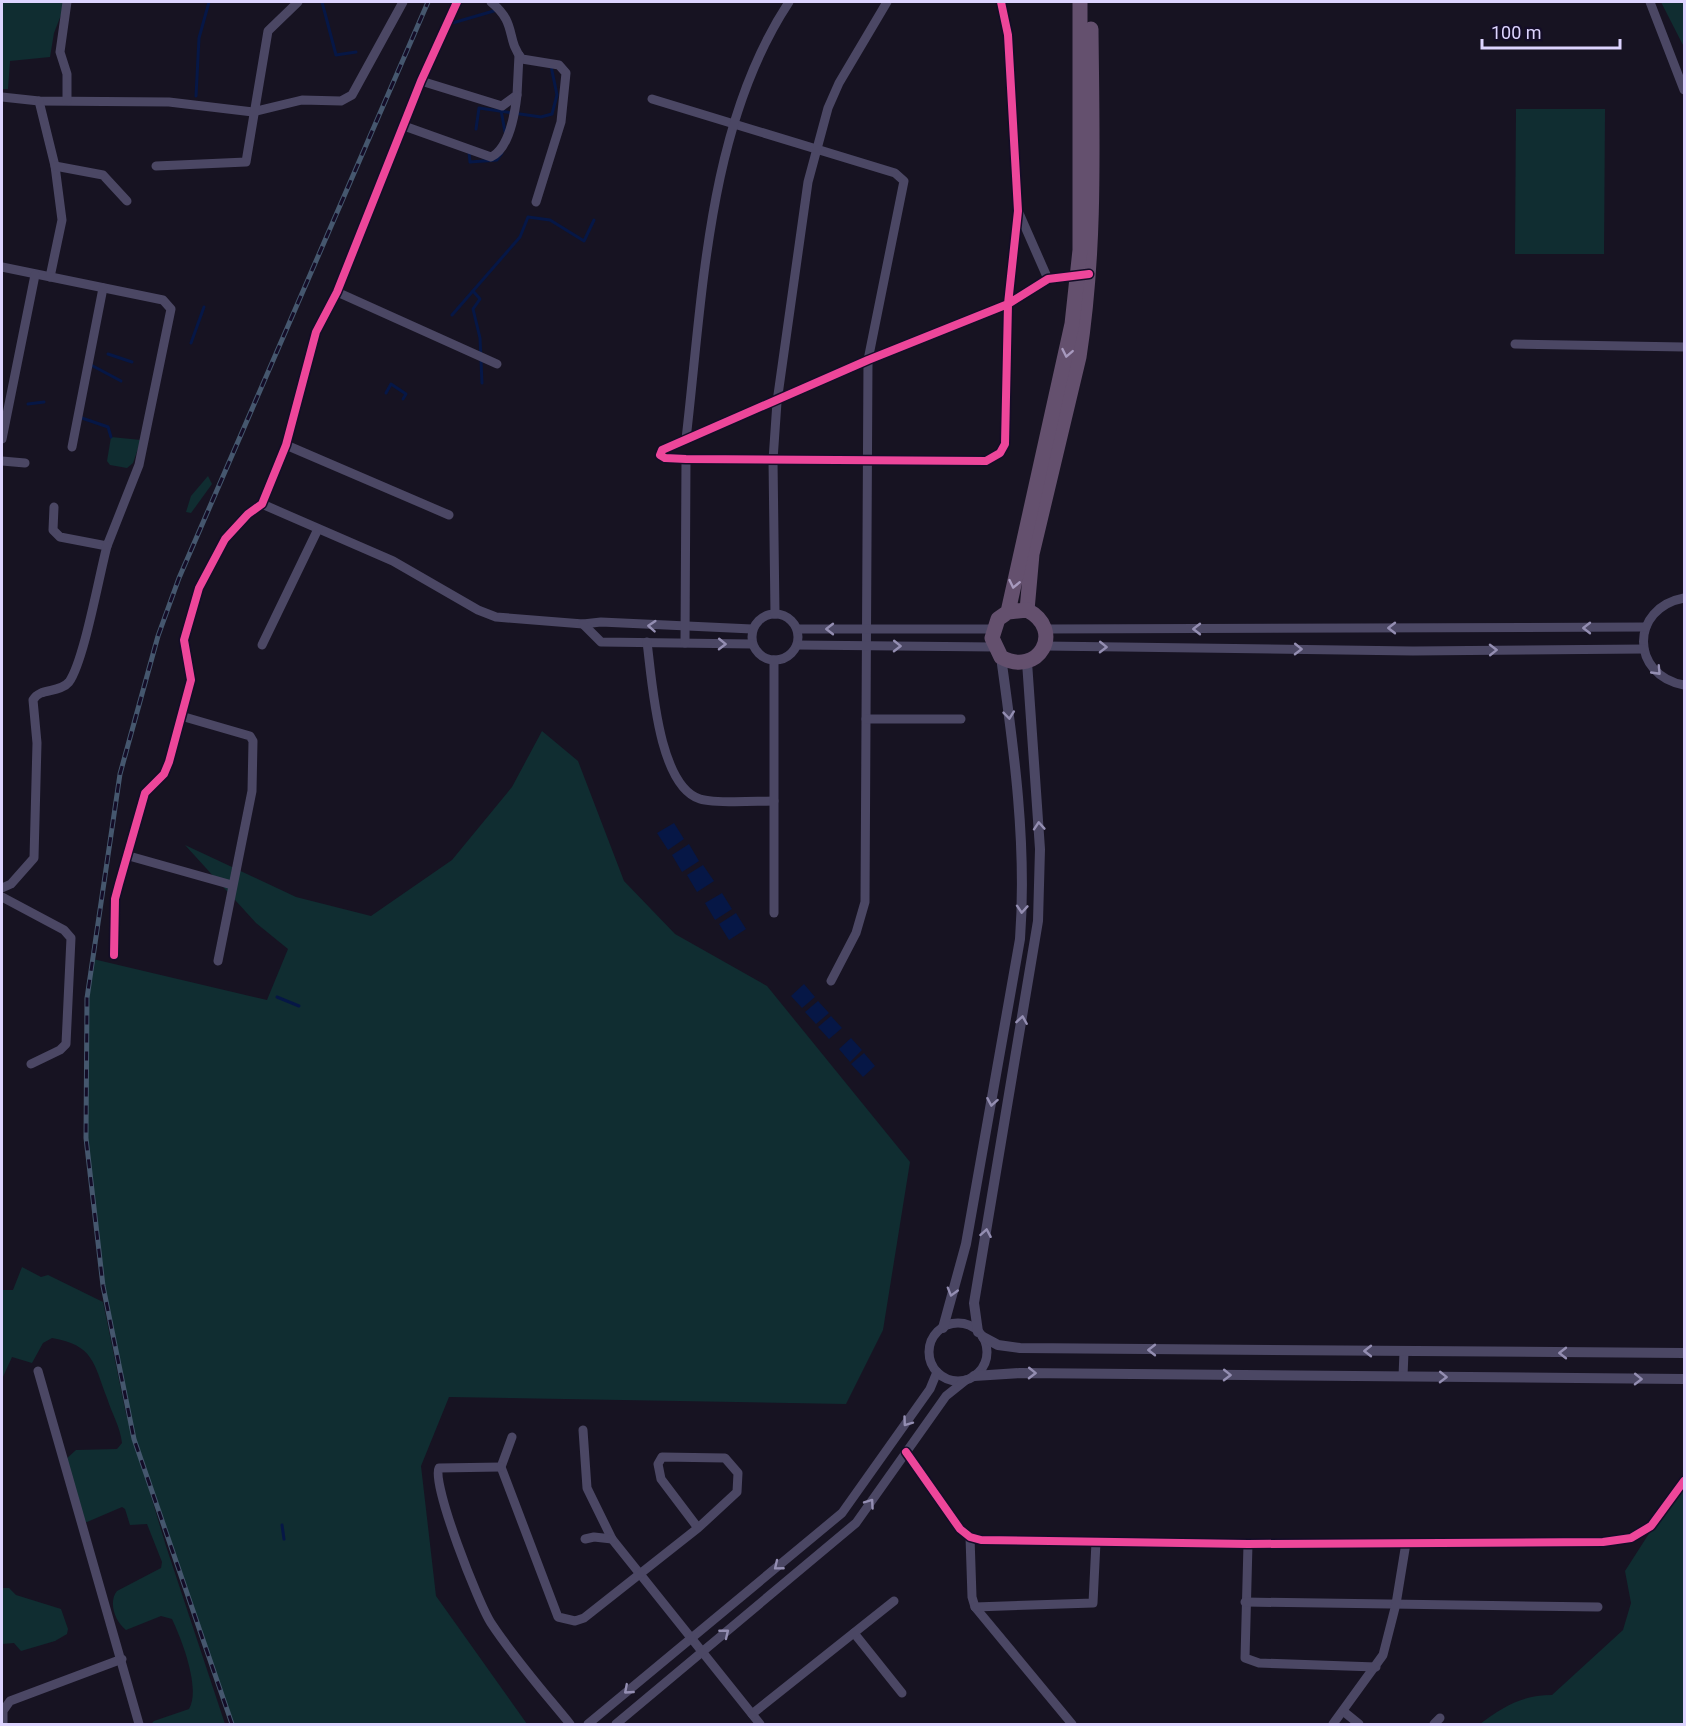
<svg xmlns="http://www.w3.org/2000/svg" width="1686" height="1726" font-family="Roboto,sans-serif">
	<rect width="100%" height="100%" fill="#171322"/>
	<!-- green -->
	<g fill="#102d31">
		<path d="M 2,2 L 66,2 L 54,33 L 50,57 L 10,61 L 8,89 L 2,89 Z"/>
		<path d="M 1661,2 L 1684,2 L 1684,47 Z"/>
		<path d="M 1516,109 L 1605,109 L 1604,254 L 1515,254 Z"/>
		<path d="M 111,437 L 141,440 L 133,463 L 127,468 L 110,465 L 107,461 Z"/>
		<path d="M 208,476 L 212,484 L 191,513 L 186,512 L 191,496 Z"/>
		<path d="M 542,731 L 578,761 L 624,881 L 675,934 L 767,986 L 910,1162 L 883,1330 L 846,1404 L 449,1397 L 421,1466 L 436,1596 L 527,1724 L 232,1724 L 134,1440 L 166,1546 L 225,1724 L 151,1724 L 154,1721 L 189,1709 C 201,1689 182,1640 172,1619 L 161,1616 L 126,1630 C 115,1622 108,1602 117,1591 L 161,1568 L 162,1562 L 147,1524 L 130,1525 L 125,1509 L 122,1507 L 87,1522 L 80,1521 L 65,1460 L 76,1450 L 117,1449 L 122,1443 C 120,1426 112,1414 107,1398 C 94,1364 94,1345 52,1338 L 43,1343 L 32,1363 L 12,1357 L 2,1379 L 2,1290 L 13,1290 L 22,1267 L 41,1277 L 48,1275 L 103,1302 L 126,1414 L 133,1435 C 98,1280 71,1117 93,959 L 267,1000 L 288,949 L 256,923 L 185,845 L 296,897 L 371,916 L 452,860 L 512,787 Z"/>
		<path d="M 1684,1479 L 1684,1724 L 1480,1724 C 1503,1707 1522,1695 1552,1695 L 1623,1630 L 1631,1603 L 1625,1571 Z"/>
		<path d="M 2,1588 L 9,1588 L 16,1595 L 61,1609 L 68,1629 L 67,1634 L 55,1641 L 21,1651 L 14,1643 L 2,1644 Z"/>
	</g>
	<!-- water -->
	<g fill="#061746">
		<path d="M 674,823 L 684,839 L 668,850 L 657,833 Z"/>
		<path d="M 689,844 L 699,861 L 682,872 L 672,855 Z"/>
		<path d="M 703,865 L 714,881 L 697,892 L 687,875 Z"/>
		<path d="M 722,893 L 732,909 L 715,920 L 705,903 Z"/>
		<path d="M 736,913 L 746,929 L 729,940 L 719,924 Z"/>
		<path d="M 804,984 L 815,997 L 802,1008 L 791,996 Z"/>
		<path d="M 818,1001 L 829,1013 L 816,1024 L 805,1012 Z"/>
		<path d="M 831,1016 L 842,1028 L 829,1039 L 818,1027 Z"/>
		<path d="M 851,1038 L 862,1050 L 850,1062 L 839,1049 Z"/>
		<path d="M 864,1053 L 875,1066 L 863,1077 L 851,1064 Z"/>
	</g>
	<g fill="none" stroke-linecap="round" stroke-linejoin="round">
		<!-- stream -->
		<g stroke="#061746" stroke-width="3">
			<path d="M 322,2 L 336,55 L 356,52"/>
			<path d="M 449,24 L 497,10"/>
			<path d="M 196,96 L 199,38 L 209,2"/>
			<path d="M 501,110 L 505,132"/>
			<path d="M 476,129 L 479,108 L 541,117 L 552,114 L 557,95 L 551,66"/>
			<path d="M 469,152 L 470,162 L 497,160 L 502,153"/>
			<path d="M 473,291 L 480,299 L 473,309 L 480,338 L 482,383"/>
			<path d="M 452,315 L 520,237 L 528,217 L 550,220 L 584,241 L 594,220"/>
			<path d="M 191,343 L 204,307"/>
			<path d="M 108,354 L 132,362"/>
			<path d="M 91,365 L 121,381"/>
			<path d="M 386,393 L 391,384 L 406,394 L 403,399"/>
			<path d="M 28,404 L 44,402"/>
			<path d="M 79,417 L 108,427 L 111,437"/>
			<path d="M 277,997 L 299,1006"/>
			<path d="M 282,1525 L 284,1539"/>
		</g>
		<!-- minor -->
		<g stroke="#4b4764" stroke-width="9">
			<path d="M 491,2 C 518,24 505,38 522,59 L 559,65 L 566,73 L 561,122 L 536,202"/>
			<path d="M 1001,2 L 1008,35 L 1018,211 L 1008,304 L 1005,444 L 1000,453 L 986,461 L 686,459 L 665,458 L 660,455 L 662,450 L 868,360 L 1008,304 L 1048,279 L 1081,276"/>
			<path d="M 1650,2 L 1684,90"/>
			<path d="M 421,81 L 502,106 L 517,95 L 519,55"/>
			<path d="M 2,97 L 39,101 L 169,102 L 253,112 L 302,100 L 341,101 L 352,95 L 403,2"/>
			<path d="M 652,99 L 895,173 L 904,181 L 868,360 L 865,902 L 856,933 L 831,981"/>
			<path d="M 67,100 L 67,74 L 60,52 L 67,2"/>
			<path d="M 39,101 L 55,166 L 62,220 L 50,277"/>
			<path d="M 404,126 L 491,157 C 509,149 515,113 517,95"/>
			<path d="M 55,166 L 103,175 L 127,201"/>
			<path d="M 156,166 L 246,162 L 268,31 L 298,2"/>
			<path d="M 1019,213 L 1048,279"/>
			<path d="M 2,267 L 163,300 L 171,309 L 139,465 L 107,546 L 60,537 L 53,530 L 54,507"/>
			<path d="M 337,292 L 497,364"/>
			<path d="M 1515,344 L 1684,347"/>
			<path d="M 2,439 L 35,275"/>
			<path d="M 686,439 C 703,295 707,126 789,2"/>
			<path d="M 286,445 L 449,515"/>
			<path d="M 72,447 L 103,288"/>
			<path d="M 2,461 L 25,463"/>
			<path d="M 262,504 L 393,561 L 478,610 L 496,617 L 583,624 L 601,622 L 752,629"/>
			<path d="M 1684,598 C 1630,608 1630,675 1684,685"/>
			<circle cx="775" cy="637" r="23"/>
			<path d="M 775,614 L 773,460 L 777,402 L 808,182 L 828,108 L 839,83 L 887,2"/>
			<path d="M 583,624 L 601,642 L 752,644"/>
			<path d="M 797,629 L 993,629"/>
			<path d="M 1046,629 L 1646,627"/>
			<path d="M 647,642 C 652,680 658,786 700,799 C 715,804 756,801 774,801"/>
			<path d="M 685,643 L 686,459"/>
			<path d="M 262,645 L 318,529"/>
			<path d="M 797,645 L 994,647"/>
			<path d="M 1045,646 L 1413,651 L 1644,649"/>
			<path d="M 181,716 L 250,736 L 253,741 L 252,791 L 218,961"/>
			<path d="M 866,719 L 961,719"/>
			<path d="M 129,856 L 232,885"/>
			<path d="M 2,888 L 11,884 L 34,858 L 37,743 L 33,700 C 40,687 59,694 69,682 C 84,661 99,576 107,546"/>
			<path d="M 2,897 L 64,930 L 71,938 L 66,1044 L 60,1050 L 31,1064"/>
			<path d="M 774,913 L 774,660"/>
			<path d="M 114,955 L 115,899 L 119,884 L 145,793 L 164,774 L 169,762 L 191,680 L 184,640 L 199,588 L 225,539 L 248,514 L 262,504 L 286,445 L 316,332 L 337,292 L 421,81 L 457,2"/>
			<circle cx="958" cy="1352" r="29"/>
			<path d="M 38,1371 L 139,1724"/>
			<path d="M 1403,1376 L 1404,1352"/>
			<path d="M 583,1430 L 587,1488 L 612,1539 L 760,1724"/>
			<path d="M 512,1437 L 501,1467 L 558,1617 L 575,1621 L 584,1618 L 698,1528 L 737,1492 L 738,1473 L 725,1458 L 662,1457 L 658,1464 L 661,1479 L 698,1528"/>
			<path d="M 906,1452 L 960,1529 L 970,1537 L 981,1540 L 1248,1544 L 1603,1542 L 1631,1538 L 1651,1526 L 1684,1481"/>
			<path d="M 501,1467 L 439,1468 C 431,1483 479,1605 491,1623 C 514,1658 543,1691 570,1724"/>
			<path d="M 970,1537 L 972,1597 L 975,1607 L 1072,1724"/>
			<path d="M 585,1539 L 594,1537 L 612,1539"/>
			<path d="M 1248,1544 L 1245,1658 L 1259,1663 L 1376,1667"/>
			<path d="M 1245,1602 L 1598,1607"/>
			<path d="M 975,1607 L 1093,1603 L 1096,1542"/>
			<path d="M 854,1633 L 902,1693"/>
			<path d="M 1343,1711 L 1359,1724"/>
			<path d="M 752,1714 L 894,1601"/>
			<path d="M 3,1724 L 3,1711 L 10,1701 L 122,1659"/>
			<path d="M 588,1724 L 842,1513 L 930,1389 L 937,1372"/>
			<path d="M 616,1724 L 856,1523 L 946,1396 L 966,1380"/>
			<path d="M 1333,1724 L 1383,1655 L 1396,1604 L 1406,1543"/>
			<path d="M 1434,1724 L 1440,1718"/>
		</g>
		<!-- tertiary -->
		<g stroke="#4b4764" stroke-width="10">
			<path d="M 943,1328 L 966,1244 L 1020,939 C 1027,844 1014,750 1001,657"/>
			<path d="M 978,1332 L 974,1303 L 1038,921 L 1040,849 L 1027,662"/>
			<path d="M 983,1337 L 998,1345 L 1020,1348 L 1684,1353"/>
			<path d="M 974,1376 L 1020,1373 L 1684,1379"/>
		</g>
		<!-- trunk -->
		<g stroke="#64506e" stroke-width="15">
			<path d="M 1027,610 L 1032,554 L 1079,357 C 1096,248 1092,138 1091,29"/>
			<path d="M 1008,612 L 1027,610 C 1066,630 1038,678 1001,657 L 992,638 L 998,619 L 1008,612 L 1072,324 L 1080,250 L 1080,2"/>
		</g>
		<!-- rail casing -->
		<g stroke="#45576e" stroke-width="5">
			<path id="rail" d="M 232,1724 L 134,1439 L 103,1286 L 86,1138 L 87,998 L 120,774 L 158,636 L 179,578 L 428,2"/>
		</g>
		<!-- rail -->
		<use href="#rail" stroke="#140d28" stroke-width="3" stroke-dasharray="9" stroke-linecap="butt"/>
		<!-- cycleway casing -->
		<g stroke="#140d28" stroke-width="11">
			<g id="cycleway">
				<path d="M 1001,2 L 1008,35 L 1018,211 L 1008,304 L 1005,444 L 1000,453 L 986,461 L 686,459 L 665,458 L 660,455 L 662,450 L 868,360 L 1008,304 L 1048,279 L 1089,274"/>
				<path d="M 114,955 L 115,899 L 119,884 L 145,793 L 164,774 L 169,762 L 191,680 L 184,640 L 199,588 L 225,539 L 248,514 L 262,504 L 286,445 L 316,332 L 337,292 L 421,81 L 457,2"/>
				<path d="M 906,1452 L 960,1529 L 970,1537 L 981,1540 L 1248,1544 L 1603,1542 L 1631,1538 L 1651,1526 L 1684,1481"/>
			</g>
		</g>
		<!-- cycleway -->
		<use href="#cycleway" stroke="#ed469a" stroke-width="8"/>
	</g>
	<!-- one-way arrows -->
	<defs><path id="oneway-chevron" d="M-2-3.5L2.5 0L-2 3.5" fill="none" stroke-width="1.6" stroke-linecap="round" stroke-linejoin="round" transform="scale(1.5)"/></defs>
	<g stroke="#a799be">
		<use href="#oneway-chevron" transform="translate(1067 353) rotate(101)"/>
		<use href="#oneway-chevron" transform="translate(1014 584) rotate(102)"/>
	</g>
	<g stroke="#948eb2">
		<use href="#oneway-chevron" transform="translate(652 626) rotate(-176)"/>
		<use href="#oneway-chevron" transform="translate(1392 628) rotate(180)"/>
		<use href="#oneway-chevron" transform="translate(1587 628) rotate(180)"/>
		<use href="#oneway-chevron" transform="translate(830 629) rotate(180)"/>
		<use href="#oneway-chevron" transform="translate(1197 629) rotate(180)"/>
		<use href="#oneway-chevron" transform="translate(722 644) rotate(1)"/>
		<use href="#oneway-chevron" transform="translate(897 646) rotate(1)"/>
		<use href="#oneway-chevron" transform="translate(1103 647) rotate(1)"/>
		<use href="#oneway-chevron" transform="translate(1298 649) rotate(1)"/>
		<use href="#oneway-chevron" transform="translate(1493 650) rotate(-1)"/>
		<use href="#oneway-chevron" transform="translate(1657 671) rotate(46)"/>
		<use href="#oneway-chevron" transform="translate(1009 715) rotate(84)"/>
		<use href="#oneway-chevron" transform="translate(1039 826) rotate(-94)"/>
		<use href="#oneway-chevron" transform="translate(1022 909) rotate(94)"/>
		<use href="#oneway-chevron" transform="translate(1022 1020) rotate(-81)"/>
		<use href="#oneway-chevron" transform="translate(992 1102) rotate(100)"/>
		<use href="#oneway-chevron" transform="translate(986 1233) rotate(-80)"/>
		<use href="#oneway-chevron" transform="translate(952 1292) rotate(106)"/>
		<use href="#oneway-chevron" transform="translate(1152 1350) rotate(-180)"/>
		<use href="#oneway-chevron" transform="translate(1368 1351) rotate(-180)"/>
		<use href="#oneway-chevron" transform="translate(1563 1353) rotate(-180)"/>
		<use href="#oneway-chevron" transform="translate(1032 1373) rotate(1)"/>
		<use href="#oneway-chevron" transform="translate(1227 1375) rotate(1)"/>
		<use href="#oneway-chevron" transform="translate(1443 1377) rotate(1)"/>
		<use href="#oneway-chevron" transform="translate(1638 1379) rotate(1)"/>
		<use href="#oneway-chevron" transform="translate(907 1422) rotate(126)"/>
		<use href="#oneway-chevron" transform="translate(870 1503) rotate(-55)"/>
		<use href="#oneway-chevron" transform="translate(778 1566) rotate(141)"/>
		<use href="#oneway-chevron" transform="translate(725 1633) rotate(-39)"/>
		<use href="#oneway-chevron" transform="translate(628 1690) rotate(139)"/>
	</g>
	<!-- border -->
	<rect width="1686" height="1726" fill="none" stroke="#ddd4ff" stroke-width="6"/>
	<!-- scale -->
	<path d="M1482 39v9h138v-9" fill="none" stroke="#ddd4ff" stroke-width="3"/>
	<text x="1491" y="39" font-size="18" fill="#ddd4ff" stroke="#140d28" stroke-width="4.5" paint-order="stroke">100 m</text>
</svg>
